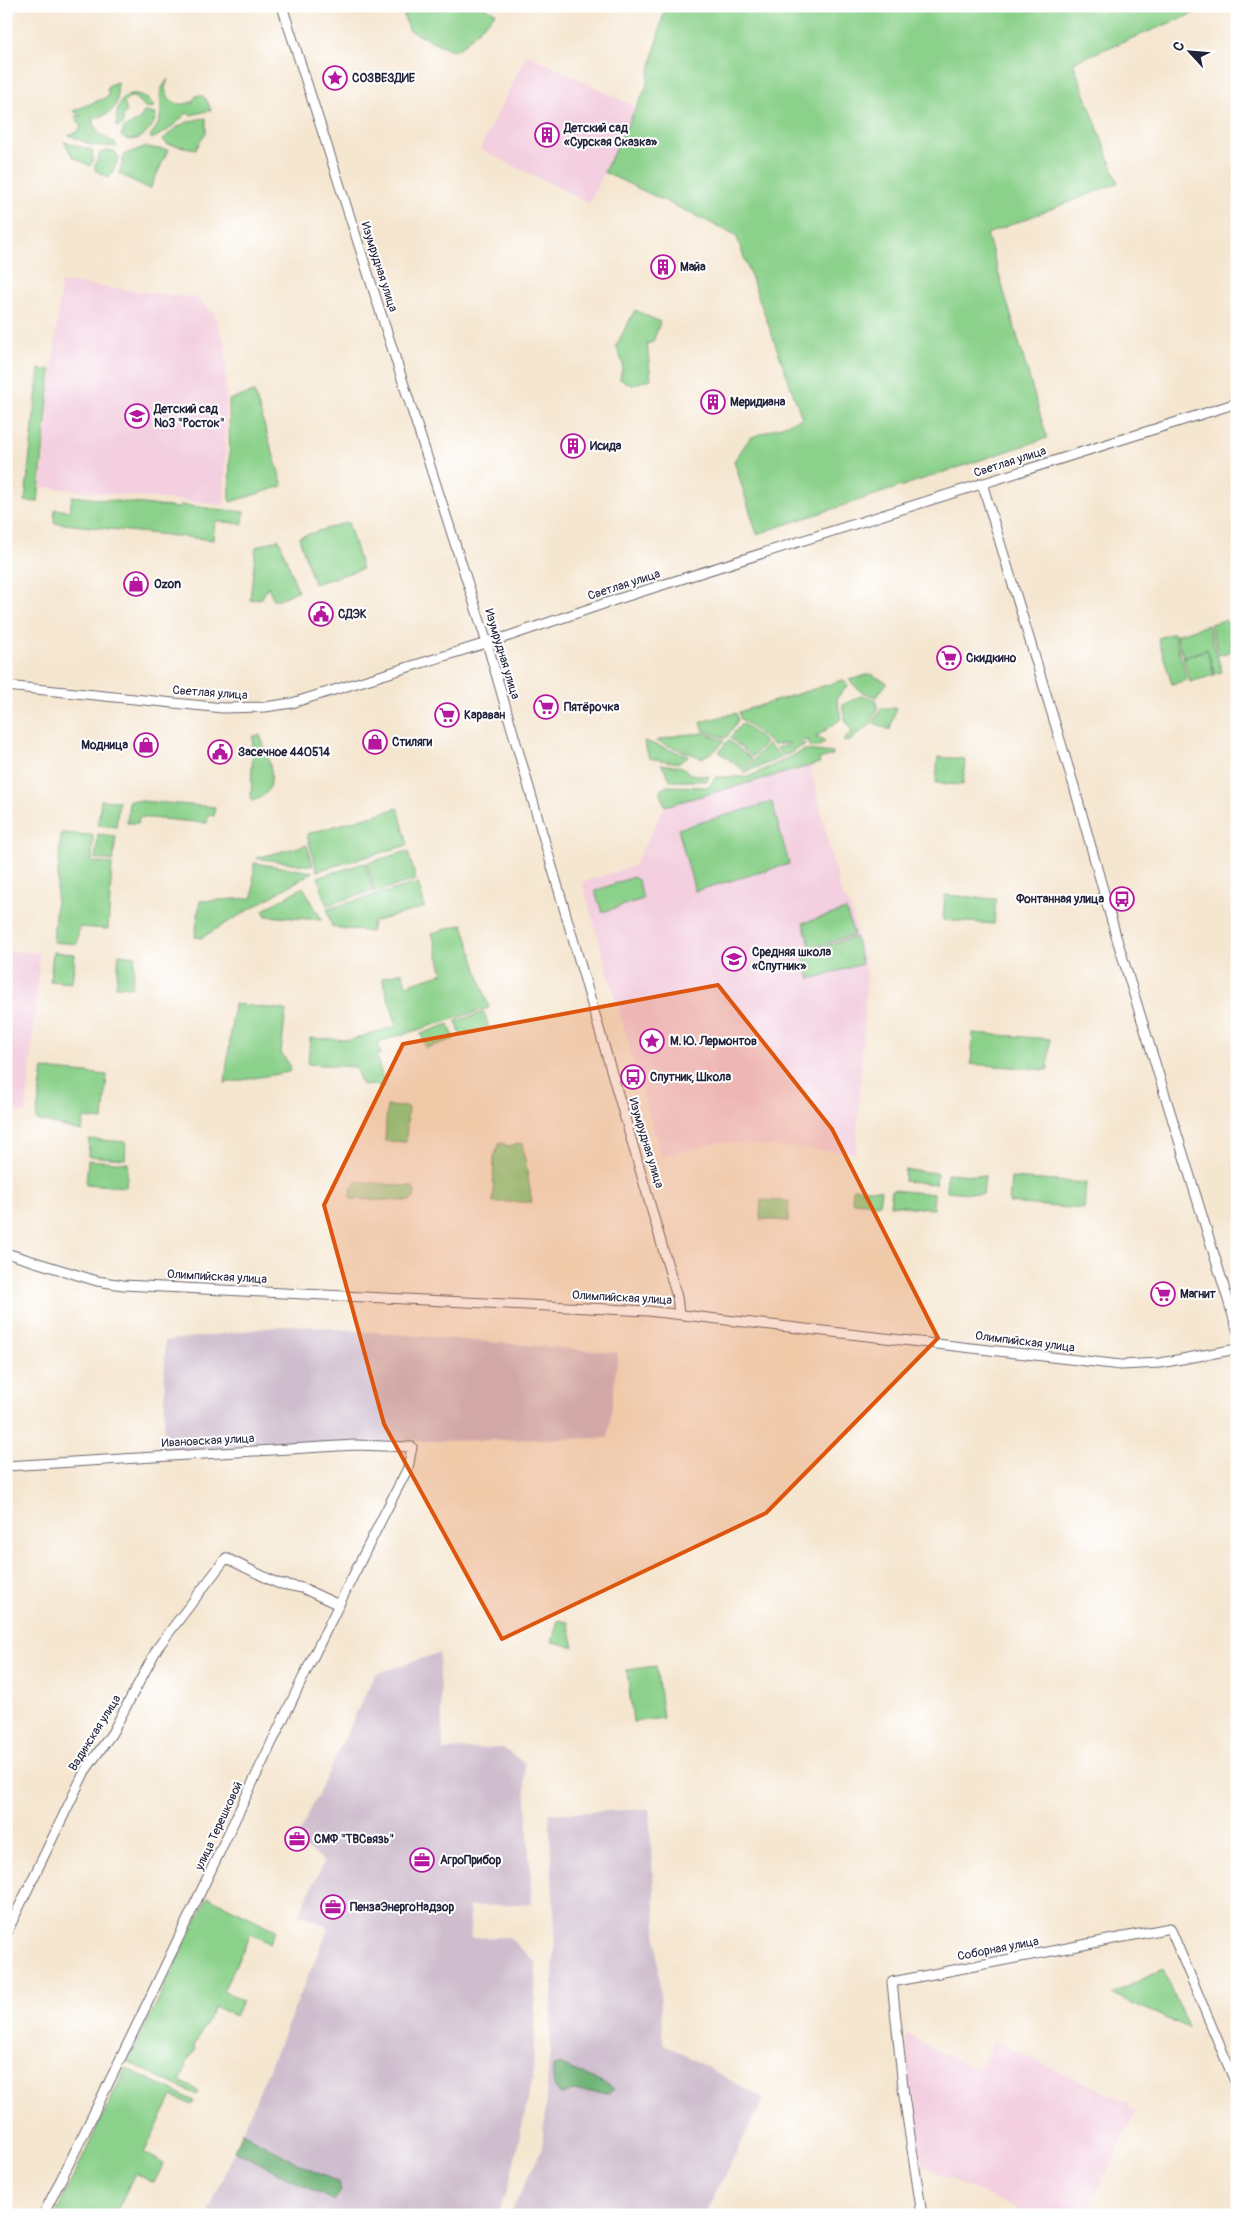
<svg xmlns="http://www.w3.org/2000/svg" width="1243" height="2221" font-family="Pangolin,sans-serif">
	<rect width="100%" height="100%" fill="#fff"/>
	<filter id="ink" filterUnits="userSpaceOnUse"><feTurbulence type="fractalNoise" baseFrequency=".02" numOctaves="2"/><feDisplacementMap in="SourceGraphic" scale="10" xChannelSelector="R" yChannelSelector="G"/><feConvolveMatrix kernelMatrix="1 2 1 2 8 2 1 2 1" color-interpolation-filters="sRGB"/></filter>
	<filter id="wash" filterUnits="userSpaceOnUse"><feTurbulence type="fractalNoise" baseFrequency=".0096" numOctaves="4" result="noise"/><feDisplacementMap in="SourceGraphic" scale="20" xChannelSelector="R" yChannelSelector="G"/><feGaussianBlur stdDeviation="1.12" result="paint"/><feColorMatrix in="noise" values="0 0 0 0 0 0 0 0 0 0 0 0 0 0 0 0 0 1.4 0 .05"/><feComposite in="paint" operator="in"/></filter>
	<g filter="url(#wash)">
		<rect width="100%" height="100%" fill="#f5e6d0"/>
		<!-- built -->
		<g fill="#f3cfdf">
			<path d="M 527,54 L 636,107 L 589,203 L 480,149 Z"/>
			<path d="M 61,282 L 198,298 L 214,314 L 226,345 L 225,505 L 41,487 Z"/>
			<path d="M 810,765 L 840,891 L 851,909 L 867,974 L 856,1153 L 720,1142 L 661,1157 L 582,882 L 634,866 L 665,806 Z"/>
			<path d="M 6,950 L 40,953 L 26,1114 L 6,1108 Z"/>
			<path d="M 906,2034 L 972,2068 L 981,2065 L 994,2041 L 1131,2104 L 1129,2108 L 1136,2111 L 1086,2215 L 1029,2215 L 923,2166 L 911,2112 L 917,2099 L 910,2096 Z"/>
		</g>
		<!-- industrial -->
		<g fill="#cfbdce">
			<path d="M 292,1325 L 618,1353 L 608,1438 L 374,1442 L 164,1452 L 165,1341 Z"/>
			<path d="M 439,1653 L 443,1750 L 503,1748 L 524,1763 L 532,1903 L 469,1907 L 471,1938 L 509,1937 L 536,1963 L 533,2077 L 508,2189 L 497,2215 L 207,2215 L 329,1927 L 299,1914 L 324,1862 L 314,1853 L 294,1844 L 375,1674 Z"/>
			<path d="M 649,1809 L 663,2043 L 764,2099 L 704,2215 L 510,2215 L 542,2149 L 549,2061 L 555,1933 L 549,1814 Z"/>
		</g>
		<!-- green -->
		<g fill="#8bd18b" stroke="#567a63">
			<path d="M 406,6 L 483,6 L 496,13 L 459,49 L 452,50 L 410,31 L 404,17 Z"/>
			<path d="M 665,6 L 1196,6 L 1197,12 L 1073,62 L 1118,183 L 987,234 L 1047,438 L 757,534 L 734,461 L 750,438 L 802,418 L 736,235 L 604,172 L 646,88 Z"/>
			<path d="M 168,79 L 165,88 C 168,101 177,108 191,102 L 191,104 L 196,96 C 205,92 208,103 211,110 L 191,115 L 187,113 L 168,130 L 152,139 L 150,136 C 154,131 159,124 160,118 C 164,100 154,96 168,79 Z"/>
			<path d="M 117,82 C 119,105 116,115 92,118 L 94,126 L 96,127 L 95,129 L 99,131 L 98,133 L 115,143 L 117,147 L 91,145 L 69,135 L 79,131 L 81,126 L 75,116 L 82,116 L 73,111 L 109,96 L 107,90 L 109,85 Z"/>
			<path d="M 130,94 C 141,93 148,98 155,107 L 146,108 L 134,97 L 129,97 L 124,103 L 127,111 L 123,116 L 123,124 L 117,127 C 116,115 117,99 130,94 Z"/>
			<path d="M 144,112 L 156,114 C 155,129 136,148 121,136 L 124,128 L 139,120 Z"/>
			<path d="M 206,118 L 206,132 L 196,149 L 167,144 L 163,140 C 175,126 188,120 206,118 Z"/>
			<path d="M 64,142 L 92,150 L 93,161 L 90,166 L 73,157 Z"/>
			<path d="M 144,147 L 168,150 L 150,189 L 119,174 L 125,154 Z"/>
			<path d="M 105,151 L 115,151 L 119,159 L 109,178 L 95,170 L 95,165 L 100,153 Z"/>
			<path d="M 635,310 L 660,322 L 653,342 L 647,344 L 651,379 L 632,385 L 620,379 L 623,364 L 616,346 Z"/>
			<path d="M 39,369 L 51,370 L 38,502 L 25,501 Z"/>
			<path d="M 254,392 L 283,486 L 230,502 L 229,400 Z"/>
			<path d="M 72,496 L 179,508 L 180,505 L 244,512 L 243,524 L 215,521 L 213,540 L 54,523 L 55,509 L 70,511 Z"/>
			<path d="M 348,522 L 362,569 L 314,584 L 299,537 Z"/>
			<path d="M 279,539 L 298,591 L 274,601 L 268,586 L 262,598 L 250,600 L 256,547 Z"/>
			<path d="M 1225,620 L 1237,635 L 1237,651 L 1231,640 L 1233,651 L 1219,655 L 1210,624 Z"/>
			<path d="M 1208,625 L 1222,672 L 1215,674 L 1207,649 L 1183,657 L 1176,635 Z"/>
			<path d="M 1174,633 L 1187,680 L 1172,684 L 1158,638 Z"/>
			<path d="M 1207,650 L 1214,675 L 1190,682 L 1183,658 Z"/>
			<path d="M 871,674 L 887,683 L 876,697 L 860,691 L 849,680 Z"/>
			<path d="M 843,680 L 848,685 L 837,698 L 841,719 L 816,737 L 825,742 L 818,747 L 810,747 L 808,744 L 809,740 L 800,741 L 799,743 L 806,744 L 804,746 L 793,749 L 794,751 L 785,756 L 776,748 L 789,745 L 789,743 L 773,745 L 740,718 L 739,712 Z"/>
			<path d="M 863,695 L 876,700 L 878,707 L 871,724 L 848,742 L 843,741 L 852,731 L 846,722 L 842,705 Z"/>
			<path d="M 881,708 L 896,708 L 890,730 L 874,723 Z"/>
			<path d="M 736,713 L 738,720 L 726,738 L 704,731 L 701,722 Z"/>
			<path d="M 742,723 L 765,742 L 753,757 L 730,738 Z"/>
			<path d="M 704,733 L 724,740 L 717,749 L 702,758 L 656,741 L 679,735 Z"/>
			<path d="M 260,735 C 268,757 285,793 251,801 L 253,736 Z"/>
			<path d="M 728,740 L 752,759 L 743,770 L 719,752 Z"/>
			<path d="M 644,741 L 689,756 L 679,763 L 649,758 Z"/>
			<path d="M 767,744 L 783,757 L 743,773 Z"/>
			<path d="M 805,750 L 833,753 L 833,755 L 819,759 L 820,763 L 665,806 L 660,790 L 667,786 L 709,787 L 716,777 L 748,777 Z"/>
			<path d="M 938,757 L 965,759 L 963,785 L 936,783 Z"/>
			<path d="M 661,764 L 683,767 L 690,774 L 709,776 L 707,781 L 671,781 Z"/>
			<path d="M 101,800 L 119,801 L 116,827 L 98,825 Z"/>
			<path d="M 129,800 L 215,807 L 214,816 L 208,815 L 207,823 L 139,817 L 138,823 L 127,823 Z"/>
			<path d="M 772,802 L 789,864 L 695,891 L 678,829 Z"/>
			<path d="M 398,808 L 408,845 L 317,871 L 307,834 Z"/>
			<path d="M 61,833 L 93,835 L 92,862 L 112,864 L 108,929 L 79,927 L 77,944 L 53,942 Z"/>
			<path d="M 98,834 L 116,836 L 113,861 L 95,859 Z"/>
			<path d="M 307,845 L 313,866 L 256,858 Z"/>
			<path d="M 408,851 L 416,880 L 375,892 L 367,863 Z"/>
			<path d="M 254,863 L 313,872 L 201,938 L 195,937 L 200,901 L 253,898 Z"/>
			<path d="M 365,863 L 373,891 L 327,905 L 318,877 Z"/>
			<path d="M 633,877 L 638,880 L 643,899 L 602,912 L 595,891 Z"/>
			<path d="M 418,883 L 425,907 L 373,922 L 371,932 L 332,927 L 327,909 Z"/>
			<path d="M 303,887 L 322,920 L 266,916 L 263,910 Z"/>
			<path d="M 945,895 L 996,899 L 994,924 L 943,920 Z"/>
			<path d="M 846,910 L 854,935 L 811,948 L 803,923 Z"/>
			<path d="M 463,924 L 489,1008 L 378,1042 L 381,1054 L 376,1056 L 385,1086 L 362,1085 L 355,1067 L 308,1064 L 310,1038 L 350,1040 L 397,1026 L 382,978 L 402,972 L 406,985 L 443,973 L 432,933 Z"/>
			<path d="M 855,937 L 862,964 L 810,979 L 802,953 Z"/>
			<path d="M 53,952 L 75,954 L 72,983 L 50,981 Z"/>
			<path d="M 119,954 L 135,956 L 132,987 L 116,986 Z"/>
			<path d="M 234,1004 L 286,1010 L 281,1053 L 290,1065 L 289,1072 L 225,1083 Z"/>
			<path d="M 484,1012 L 489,1027 L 461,1036 L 456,1021 Z"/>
			<path d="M 449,1024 L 454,1039 L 426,1048 L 421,1034 Z"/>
			<path d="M 973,1033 L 1050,1039 L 1048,1070 L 971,1064 Z"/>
			<path d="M 43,1069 L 107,1075 L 103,1120 L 84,1118 L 82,1131 L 36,1120 Z"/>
			<path d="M 387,1106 L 408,1107 L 406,1142 L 385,1141 Z"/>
			<path d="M 89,1139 L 126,1142 L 125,1159 L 88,1156 Z"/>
			<path d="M 500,1142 L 508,1146 L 522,1143 L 532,1202 L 493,1202 L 494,1157 Z"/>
			<path d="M 88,1160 L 128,1163 L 126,1187 L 86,1184 Z"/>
			<path d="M 905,1170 L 937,1173 L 936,1184 L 904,1181 Z"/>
			<path d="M 947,1173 L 985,1176 L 983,1194 L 946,1191 Z"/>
			<path d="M 1011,1178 L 1086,1183 L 1084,1209 L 1009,1203 Z"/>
			<path d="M 357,1181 L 412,1187 L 415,1193 L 414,1198 L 410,1201 L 350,1199 L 352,1187 Z"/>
			<path d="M 853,1188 L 881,1190 L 879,1204 L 852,1202 Z"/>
			<path d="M 892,1190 L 934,1194 L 933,1209 L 890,1205 Z"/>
			<path d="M 761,1200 L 789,1201 L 788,1221 L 760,1219 Z"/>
			<path d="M 558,1620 L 568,1622 L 574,1647 L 552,1642 Z"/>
			<path d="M 656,1666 L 663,1718 L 633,1722 L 627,1670 Z"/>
			<path d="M 208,1897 L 276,1930 L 270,1943 L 251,1934 L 223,1991 L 242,2001 L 235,2016 L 215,2007 L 194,2046 L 196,2048 L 191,2057 L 190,2056 L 186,2064 L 187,2065 L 180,2081 L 199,2091 L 197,2095 L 128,2062 Z"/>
			<path d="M 1163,1969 L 1188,2028 L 1112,1994 Z"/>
			<path d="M 126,2068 L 194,2101 L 192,2105 L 172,2096 L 144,2153 L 164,2163 L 154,2183 L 135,2173 L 115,2215 L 55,2215 Z"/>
		</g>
		<!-- forest -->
		<g fill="#70b377" stroke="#496a59">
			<path d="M 559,2064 C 571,2070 607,2082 614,2089 L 609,2093 L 572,2091 L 563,2095 C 552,2090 553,2078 553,2067 Z"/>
			<path d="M 242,2132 L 304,2167 L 338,2182 L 341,2191 L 334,2201 L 234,2150 Z"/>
		</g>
	</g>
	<g filter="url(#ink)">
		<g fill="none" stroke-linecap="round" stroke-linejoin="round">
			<!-- minor casing -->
			<g stroke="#6c676f" stroke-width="11">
				<g id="minor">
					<path d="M 282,6 L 487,643 L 677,1297 L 679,1314"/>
					<path d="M 982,483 L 1074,786 L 1116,936 L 1237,1329"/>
					<path d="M 6,686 L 223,708 L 265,707 L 292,703 L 509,636 L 618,599 L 1237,403"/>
					<path d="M 6,1253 L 97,1281 L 123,1285 L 648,1311 L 1121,1365 L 1160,1363 L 1237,1349"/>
					<path d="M 6,1466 L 355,1445 L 412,1447 L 408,1468 C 280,1714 169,1968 43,2215"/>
					<path d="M 6,1934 L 85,1771 L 112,1733 L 158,1647 L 226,1558 L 277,1583 L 302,1588 L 339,1605"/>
					<path d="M 922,2215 L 904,2096 L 892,1982 L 1170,1928 L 1237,2086"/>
				</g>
			</g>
			<!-- minor -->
			<use href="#minor" stroke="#fff" stroke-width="9"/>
		</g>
	</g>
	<!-- marked area -->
	<path fill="#de560e" fill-opacity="0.2" stroke="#de560e" stroke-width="4" stroke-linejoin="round" d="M 718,985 L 832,1129 L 938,1338 L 766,1513 L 502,1639 L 384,1424 L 324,1205 L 403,1044 Z"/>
	<!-- icons -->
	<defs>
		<g id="sight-ring" transform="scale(1.25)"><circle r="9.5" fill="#fff" stroke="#b5179e" stroke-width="1.5"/><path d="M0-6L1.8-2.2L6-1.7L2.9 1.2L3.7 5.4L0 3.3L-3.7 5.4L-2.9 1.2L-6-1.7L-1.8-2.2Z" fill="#b5179e"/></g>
		<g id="building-ring" transform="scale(1.25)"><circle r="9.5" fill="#fff" stroke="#b5179e" stroke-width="1.5"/><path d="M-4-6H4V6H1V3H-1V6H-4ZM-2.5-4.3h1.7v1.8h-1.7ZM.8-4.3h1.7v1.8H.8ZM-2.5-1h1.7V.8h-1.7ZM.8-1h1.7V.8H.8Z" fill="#b5179e"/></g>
		<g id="school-ring" transform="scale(1.25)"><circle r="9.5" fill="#fff" stroke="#b5179e" stroke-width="1.5"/><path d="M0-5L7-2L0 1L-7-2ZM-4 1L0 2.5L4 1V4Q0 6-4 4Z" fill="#b5179e"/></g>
		<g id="shop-ring" transform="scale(1.25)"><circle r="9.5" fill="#fff" stroke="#b5179e" stroke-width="1.5"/><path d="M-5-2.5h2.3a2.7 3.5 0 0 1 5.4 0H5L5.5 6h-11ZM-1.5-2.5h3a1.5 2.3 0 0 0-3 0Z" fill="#b5179e"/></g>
		<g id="civic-ring" transform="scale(1.25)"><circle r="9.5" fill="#fff" stroke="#b5179e" stroke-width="1.5"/><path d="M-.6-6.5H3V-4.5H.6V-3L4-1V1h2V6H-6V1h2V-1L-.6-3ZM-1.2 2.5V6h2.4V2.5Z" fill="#b5179e"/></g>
		<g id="supermarket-ring" transform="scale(1.25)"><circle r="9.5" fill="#fff" stroke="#b5179e" stroke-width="1.5"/><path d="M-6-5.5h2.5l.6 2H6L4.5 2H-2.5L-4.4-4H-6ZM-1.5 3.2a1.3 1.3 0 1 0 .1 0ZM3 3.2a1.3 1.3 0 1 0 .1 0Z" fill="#b5179e"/></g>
		<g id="bus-ring" transform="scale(1.25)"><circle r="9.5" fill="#fff" stroke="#b5179e" stroke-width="1.5"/><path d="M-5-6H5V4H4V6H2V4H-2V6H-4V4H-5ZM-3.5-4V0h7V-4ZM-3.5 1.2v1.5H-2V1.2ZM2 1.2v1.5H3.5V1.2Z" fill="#b5179e"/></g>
		<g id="office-ring" transform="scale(1.25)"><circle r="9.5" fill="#fff" stroke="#b5179e" stroke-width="1.5"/><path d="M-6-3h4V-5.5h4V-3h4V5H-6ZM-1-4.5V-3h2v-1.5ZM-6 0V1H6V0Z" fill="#b5179e"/></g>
	</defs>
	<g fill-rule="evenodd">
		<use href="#sight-ring" x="335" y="78"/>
		<use href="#building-ring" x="547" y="135"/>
		<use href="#building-ring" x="663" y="267"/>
		<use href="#building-ring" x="713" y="402"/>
		<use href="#school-ring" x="137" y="416"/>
		<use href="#building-ring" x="573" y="446"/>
		<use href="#shop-ring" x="136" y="584"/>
		<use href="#civic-ring" x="321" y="614"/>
		<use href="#supermarket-ring" x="949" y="658"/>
		<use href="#supermarket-ring" x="546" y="707"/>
		<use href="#supermarket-ring" x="447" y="715"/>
		<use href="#shop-ring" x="375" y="742"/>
		<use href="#shop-ring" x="146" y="745"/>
		<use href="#civic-ring" x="220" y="752"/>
		<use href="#bus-ring" x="1122" y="899"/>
		<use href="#school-ring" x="734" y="959"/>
		<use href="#sight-ring" x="652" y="1041"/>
		<use href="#bus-ring" x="633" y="1077"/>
		<use href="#supermarket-ring" x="1163" y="1294"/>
		<use href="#office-ring" x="297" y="1839"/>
		<use href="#office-ring" x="422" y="1860"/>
		<use href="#office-ring" x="333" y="1907"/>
	</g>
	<g text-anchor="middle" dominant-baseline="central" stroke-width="4" stroke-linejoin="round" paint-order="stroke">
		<!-- poi labels -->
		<g font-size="12" font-weight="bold" fill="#22223b" stroke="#fff" text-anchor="start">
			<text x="352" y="78">СОЗВЕЗДИЕ</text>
			<text x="564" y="128">Детский сад<tspan x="564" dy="14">«Сурская Сказка»</tspan></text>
			<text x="680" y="267">Майа</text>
			<text x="730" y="402">Меридиана</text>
			<text x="154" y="409">Детский сад<tspan x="154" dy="14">№3 "Росток"</tspan></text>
			<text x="590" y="446">Исида</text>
			<text x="154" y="584">Ozon</text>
			<text x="338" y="614">СДЭК</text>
			<text x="966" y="658">Скидкино</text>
			<text x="564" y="707">Пятёрочка</text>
			<text x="464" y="715">Караван</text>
			<text x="392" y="742">Стиляги</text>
			<text x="128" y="745" text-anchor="end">Модница</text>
			<text x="238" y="752">Засечное 440514</text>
			<text x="1104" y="899" text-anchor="end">Фонтанная улица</text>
			<text x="752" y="952">Средняя школа<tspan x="752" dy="14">«Спутник»</tspan></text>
			<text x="670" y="1041">М. Ю. Лермонтов</text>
			<text x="650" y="1077">Спутник, Школа</text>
			<text x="1180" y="1294">Магнит</text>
			<text x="314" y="1839">СМФ "ТВСвязь"</text>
			<text x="440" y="1860">АгроПрибор</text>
			<text x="350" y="1907">ПензаЭнергоНадзор</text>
		</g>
		<!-- street labels -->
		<g font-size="12" fill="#22223b" stroke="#fff">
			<text transform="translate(379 267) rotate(72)">Изумрудная улица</text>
			<text transform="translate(1010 462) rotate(-18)">Светлая улица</text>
			<text transform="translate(624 585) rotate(-18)">Светлая улица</text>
			<text transform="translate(502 654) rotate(73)">Изумрудная улица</text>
			<text transform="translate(210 693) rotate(4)">Светлая улица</text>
			<text transform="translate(646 1143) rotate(73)">Изумрудная улица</text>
			<text transform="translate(217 1277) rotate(3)">Олимпийская улица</text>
			<text transform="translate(622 1298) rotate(3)">Олимпийская улица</text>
			<text transform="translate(1025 1342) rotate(7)">Олимпийская улица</text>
			<text transform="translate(208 1441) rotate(-3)">Ивановская улица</text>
			<text transform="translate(95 1733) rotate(-58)">Вадинская улица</text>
			<text transform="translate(219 1826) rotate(-65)">улица Терешковой</text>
			<text transform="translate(998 1949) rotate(-11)">Соборная улица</text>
		</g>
	</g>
	<!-- margin -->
	<rect width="1243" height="2221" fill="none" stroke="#fff" stroke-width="25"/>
	<!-- north arrow -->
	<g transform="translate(1190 52) rotate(296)" stroke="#ffffff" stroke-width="4" paint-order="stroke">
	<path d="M0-4L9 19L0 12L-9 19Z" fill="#22223b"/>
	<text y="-8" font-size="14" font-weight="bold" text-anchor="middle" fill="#22223b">С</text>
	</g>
</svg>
